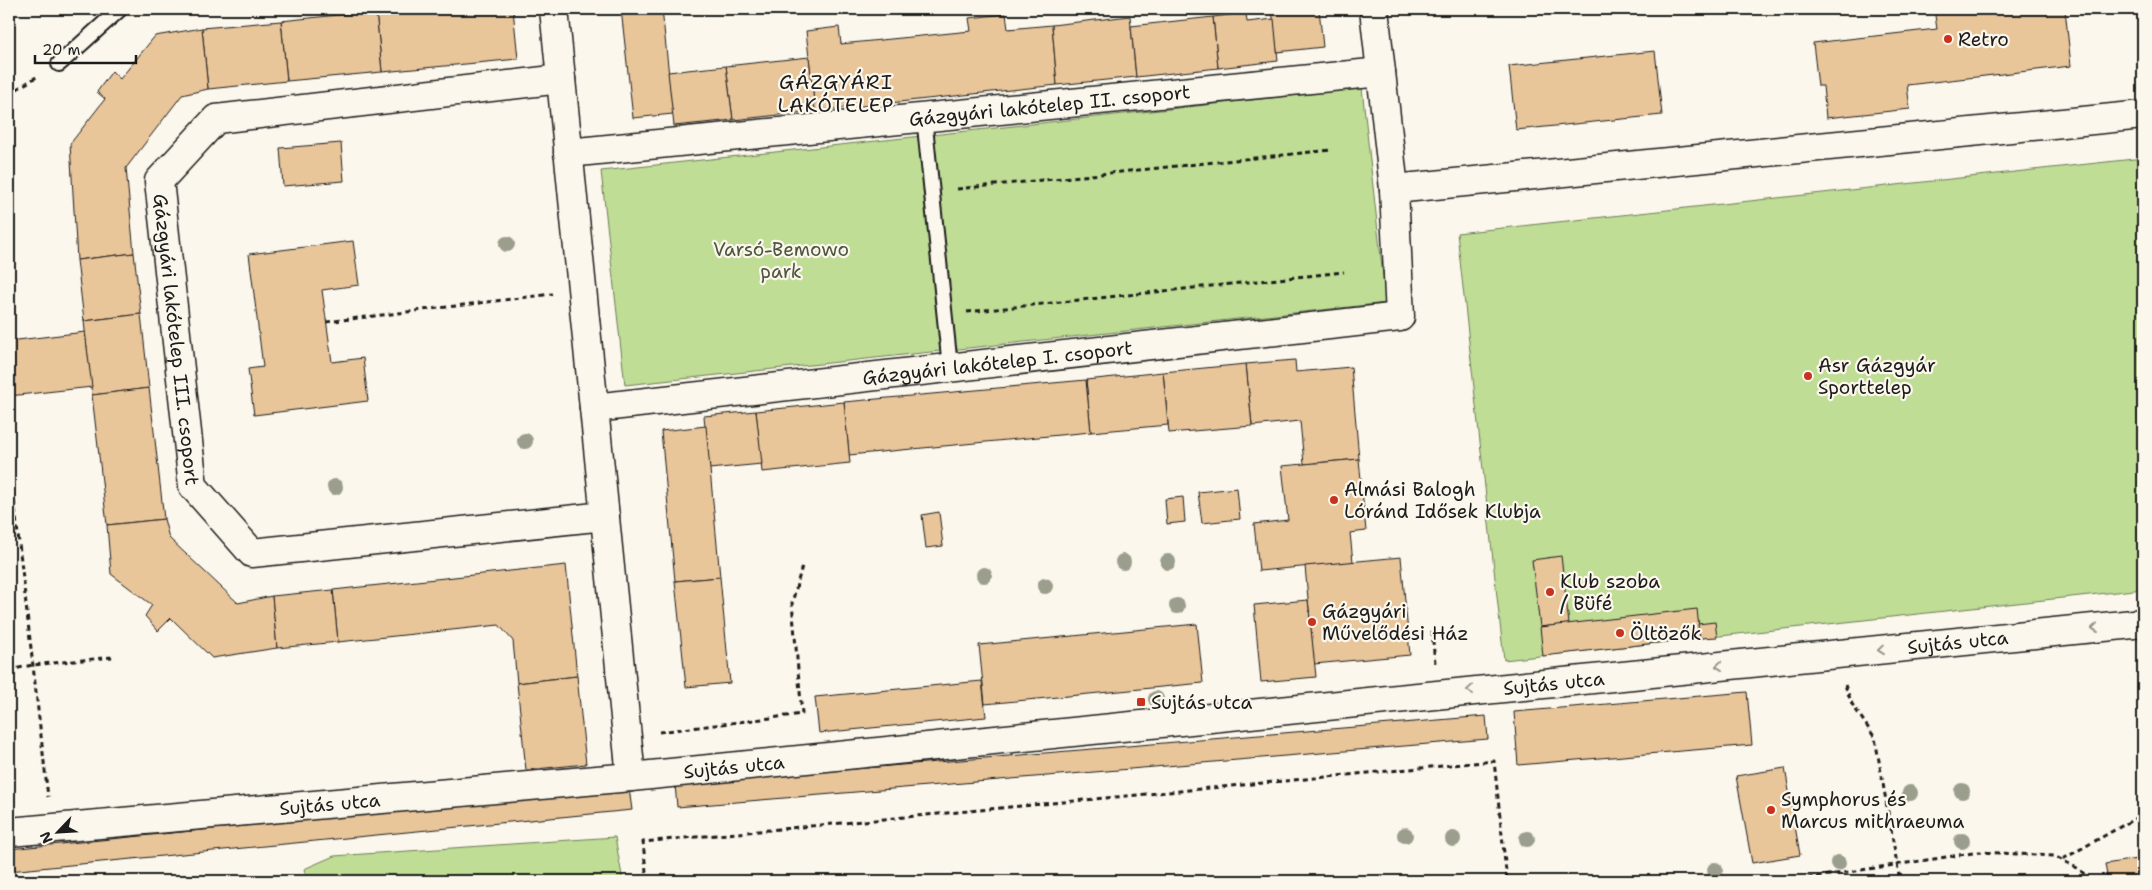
<svg xmlns="http://www.w3.org/2000/svg" width="2152" height="890" font-family="'Shantell Sans',sans-serif">
	<rect width="100%" height="100%" fill="#fbf7ec"/>
	<filter id="ink" filterUnits="userSpaceOnUse"><feTurbulence type="fractalNoise" baseFrequency=".02" numOctaves="2"/><feDisplacementMap in="SourceGraphic" scale="10" xChannelSelector="R" yChannelSelector="G"/><feConvolveMatrix kernelMatrix="1 2 1 2 8 2 1 2 1" color-interpolation-filters="sRGB"/></filter>
	<g filter="url(#ink)">
		<!-- green -->
		<g fill="#bfdd95" stroke="#6e7c58">
			<path d="M 1362,88 L 1386,303 L 625,385 L 601,171 Z"/>
			<path d="M 2143,158 L 2143,589 L 1504,660 L 1457,233 Z"/>
			<path d="M 615,837 L 623,881 L 307,881 L 304,869 L 334,856 Z"/>
		</g>
		<!-- building -->
		<g fill="#e9c59a" stroke="#1c1c1c">
			<path d="M 401,9 L 513,9 L 518,59 L 382,72 L 376,11 Z"/>
			<path d="M 621,9 L 662,9 L 673,114 L 633,118 Z"/>
			<path d="M 1272,9 L 1319,9 L 1323,47 L 1277,52 Z"/>
			<path d="M 1934,9 L 2065,9 L 2071,66 L 1907,85 L 1910,109 L 1826,118 L 1823,86 L 1818,86 L 1813,43 L 1937,29 Z"/>
			<path d="M 376,11 L 382,72 L 287,81 L 281,21 Z"/>
			<path d="M 1246,13 L 1247,22 L 1274,19 L 1278,61 L 1218,68 L 1213,17 Z"/>
			<path d="M 1006,14 L 1008,29 L 1052,25 L 1057,85 L 815,111 L 806,31 L 839,27 L 841,44 L 971,31 L 969,18 Z"/>
			<path d="M 1130,16 L 1136,77 L 1057,85 L 1052,25 Z"/>
			<path d="M 1213,17 L 1218,68 L 1136,77 L 1131,26 Z"/>
			<path d="M 281,21 L 287,81 L 208,89 L 202,28 Z"/>
			<path d="M 202,28 L 208,89 L 182,95 L 126,168 L 134,253 L 77,260 L 70,144 L 105,99 L 97,92 L 112,71 L 120,79 L 155,36 Z"/>
			<path d="M 1655,51 L 1662,115 L 1516,130 L 1509,66 Z"/>
			<path d="M 809,57 L 815,111 L 733,120 L 726,66 Z"/>
			<path d="M 726,66 L 733,120 L 674,126 L 668,72 Z"/>
			<path d="M 341,143 L 344,181 L 283,186 L 280,148 Z"/>
			<path d="M 353,241 L 359,285 L 322,290 L 332,362 L 363,358 L 368,401 L 254,415 L 248,369 L 263,367 L 249,254 Z"/>
			<path d="M 134,253 L 141,314 L 84,321 L 77,260 Z"/>
			<path d="M 141,314 L 149,388 L 92,395 L 84,321 Z"/>
			<path d="M 85,332 L 92,387 L 9,396 L 9,341 Z"/>
			<path d="M 1295,360 L 1296,372 L 1351,367 L 1359,459 L 1304,464 L 1300,421 L 1252,426 L 1246,364 Z"/>
			<path d="M 1246,364 L 1252,426 L 1169,433 L 1163,372 Z"/>
			<path d="M 1163,372 L 1168,425 L 1091,432 L 1086,380 Z"/>
			<path d="M 1086,380 L 1091,432 L 849,455 L 844,402 Z"/>
			<path d="M 149,388 L 164,519 L 107,525 L 92,395 Z"/>
			<path d="M 844,402 L 850,463 L 762,472 L 756,411 Z"/>
			<path d="M 756,411 L 762,464 L 709,469 L 704,416 Z"/>
			<path d="M 706,426 L 720,577 L 675,581 L 661,431 Z"/>
			<path d="M 1359,459 L 1366,531 L 1350,533 L 1353,562 L 1259,571 L 1254,524 L 1288,520 L 1282,466 Z"/>
			<path d="M 1237,488 L 1240,519 L 1202,523 L 1198,492 Z"/>
			<path d="M 1183,497 L 1185,522 L 1167,524 L 1165,499 Z"/>
			<path d="M 939,512 L 943,546 L 926,548 L 922,515 Z"/>
			<path d="M 164,519 L 169,538 L 238,603 L 272,596 L 277,648 L 212,658 L 171,618 L 158,631 L 145,616 L 152,605 L 111,574 L 107,525 Z"/>
			<path d="M 1561,556 L 1569,624 L 1540,627 L 1532,560 Z"/>
			<path d="M 1401,557 L 1410,655 L 1314,664 L 1305,566 Z"/>
			<path d="M 566,565 L 577,676 L 517,683 L 513,641 L 499,625 L 338,642 L 333,590 Z"/>
			<path d="M 720,577 L 730,683 L 686,687 L 675,581 Z"/>
			<path d="M 333,590 L 338,642 L 277,648 L 272,596 Z"/>
			<path d="M 1308,600 L 1316,677 L 1261,682 L 1254,605 Z"/>
			<path d="M 1697,609 L 1700,638 L 1543,656 L 1540,627 Z"/>
			<path d="M 1715,622 L 1717,637 L 1700,638 L 1698,624 Z"/>
			<path d="M 1197,624 L 1203,683 L 985,704 L 979,645 Z"/>
			<path d="M 577,676 L 586,764 L 526,770 L 517,683 Z"/>
			<path d="M 982,681 L 986,717 L 819,733 L 815,697 Z"/>
			<path d="M 1747,692 L 1752,745 L 1518,765 L 1514,712 Z"/>
			<path d="M 1486,716 L 1488,739 L 677,807 L 675,784 Z"/>
			<path d="M 1785,768 L 1800,855 L 1752,863 L 1736,776 Z"/>
			<path d="M 629,788 L 632,810 L 9,871 L 9,849 Z"/>
			<path d="M 2143,858 L 2143,881 L 2108,881 L 2105,864 Z"/>
			<path d="M 1994,878 L 1995,881 L 1977,881 Z"/>
		</g>
		<g fill="none" stroke-linecap="round" stroke-linejoin="round">
			<!-- lane casing -->
			<g stroke="#1c1c1c" stroke-width="18">
				<g id="lane">
					<path d="M 59,64 L 120,9"/>
					<path d="M 924,117 L 950,367"/>
				</g>
			</g>
			<!-- street casing -->
			<g stroke="#1c1c1c" stroke-width="31">
				<g id="street">
					<path d="M 554,9 L 631,777"/>
					<path id="s1" d="M 561,79 L 216,119 L 159,181 L 193,486 L 252,553 L 605,516"/>
					<path id="s2" d="M 568,153 L 1381,72"/>
					<path d="M 1394,189 L 2143,115"/>
					<path id="s3" d="M 594,408 L 1400,317 L 1394,189 L 1374,9"/>
					<path id="s4" d="M 9,832 L 631,777 L 2143,623"/>
				</g>
			</g>
			<!-- path -->
			<g stroke="#1c1c1c" stroke-width="3" stroke-dasharray="5 4" stroke-linecap="butt">
				<path d="M 9,94 L 38,76"/>
				<path d="M 957,189 L 1331,150"/>
				<path d="M 967,312 L 1344,272"/>
				<path d="M 326,322 L 552,294"/>
				<path d="M 9,456 L 48,797"/>
				<path d="M 1432,631 L 1435,663"/>
				<path d="M 9,670 L 33,665 L 113,657"/>
				<path d="M 1845,685 L 1852,704 L 1875,738 L 1900,881"/>
				<path d="M 659,732 L 802,714 L 792,603 L 802,566"/>
				<path d="M 2063,859 L 2143,814"/>
				<path d="M 647,881 L 643,842 L 1494,761 L 1507,881"/>
				<path d="M 1790,881 L 1979,852 L 2054,856 L 2079,869 L 2091,881"/>
			</g>
			<!-- lane -->
			<use href="#lane" stroke="#fbf7ec" stroke-width="14"/>
			<!-- street -->
			<use href="#street" stroke="#fbf7ec" stroke-width="28"/>
		</g>
		<!-- trees -->
		<g fill="#9b9e8d">
			<circle cx="507" cy="244" r="8"/>
			<circle cx="525" cy="441" r="8"/>
			<circle cx="335" cy="487" r="8"/>
			<circle cx="1123" cy="562" r="8"/>
			<circle cx="1168" cy="562" r="8"/>
			<circle cx="984" cy="575" r="8"/>
			<circle cx="1045" cy="586" r="8"/>
			<circle cx="1177" cy="606" r="8"/>
			<circle cx="1156" cy="699" r="8"/>
			<circle cx="1962" cy="791" r="8"/>
			<circle cx="1910" cy="793" r="8"/>
			<circle cx="1405" cy="835" r="8"/>
			<circle cx="1453" cy="839" r="8"/>
			<circle cx="1527" cy="839" r="8"/>
			<circle cx="1962" cy="841" r="8"/>
			<circle cx="1838" cy="863" r="8"/>
			<circle cx="1715" cy="870" r="8"/>
		</g>
		<!-- one-way arrows -->
		<defs><path id="oneway-chevron" d="M-2-3.5L2.5 0L-2 3.5" fill="none" stroke-width="1.6" stroke-linecap="round" stroke-linejoin="round" transform="scale(1.25)"/></defs>
		<g stroke="#97948e">
			<use href="#oneway-chevron" transform="translate(2095 628) rotate(174)"/>
			<use href="#oneway-chevron" transform="translate(1881 650) rotate(174)"/>
			<use href="#oneway-chevron" transform="translate(1719 666) rotate(174)"/>
			<use href="#oneway-chevron" transform="translate(1470 690) rotate(174)"/>
		</g>
	</g>
	<!-- markers -->
	<g fill="#c8321e" stroke="#fbf7ec" stroke-width="2">
		<circle cx="1948" cy="39" r="5"/>
		<circle cx="1808" cy="376" r="5"/>
		<circle cx="1334" cy="500" r="5"/>
		<circle cx="1550" cy="592" r="5"/>
		<circle cx="1312" cy="622" r="5"/>
		<circle cx="1620" cy="633" r="5"/>
		<rect x="1136" y="697" width="10" height="10" rx="2.5"/>
		<circle cx="1771" cy="810" r="5"/>
	</g>
	<g text-anchor="middle" dominant-baseline="central" stroke-width="4.5" stroke-linejoin="round" paint-order="stroke">
		<!-- poi labels -->
		<g font-size="19" fill="#1c1c1c" stroke="#fbf7ec" text-anchor="start">
			<text x="1958" y="39">Retro</text>
			<text x="1818" y="365">Asr Gázgyár<tspan x="1818" dy="22">Sporttelep</tspan></text>
			<text x="1344" y="489">Almási Balogh<tspan x="1344" dy="22">Lóránd Idősek Klubja</tspan></text>
			<text x="1560" y="581">Klub szoba<tspan x="1560" dy="22">/ Büfé</tspan></text>
			<text x="1322" y="611">Gázgyári<tspan x="1322" dy="22">Művelődési Ház</tspan></text>
			<text x="1630" y="633">Öltözők</text>
			<text x="1151" y="702">Sujtás utca</text>
			<text x="1781" y="799">Symphorus és<tspan x="1781" dy="22">Marcus mithraeuma</tspan></text>
		</g>
		<!-- street labels -->
		<g font-size="19" fill="#1c1c1c" stroke="#fbf7ec">
			<text stroke="none"><textPath href="#s2" startOffset="484">Gázgyári lakótelep II. csoport</textPath></text>
			<text stroke="none"><textPath href="#s1" startOffset="591">Gázgyári lakótelep III. csoport</textPath></text>
			<text stroke="none"><textPath href="#s3" startOffset="406">Gázgyári lakótelep I. csoport</textPath></text>
			<text stroke="none"><textPath href="#s4" startOffset="1958">Sujtás utca</textPath></text>
			<text stroke="none"><textPath href="#s4" startOffset="1552">Sujtás utca</textPath></text>
			<text stroke="none"><textPath href="#s4" startOffset="728">Sujtás utca</textPath></text>
			<text stroke="none"><textPath href="#s4" startOffset="322">Sujtás utca</textPath></text>
		</g>
		<!-- park labels -->
		<g font-size="19" fill="#4d5640" stroke="#fbf7ec">
			<text x="781" y="249">Varsó-Bemowo<tspan x="781" dy="22">park</tspan></text>
		</g>
		<!-- neighbourhood labels -->
		<g font-size="20" letter-spacing="1" fill="#1c1c1c" stroke="#fbf7ec">
			<text x="836" y="82">GÁZGYÁRI<tspan x="836" dy="23">LAKÓTELEP</tspan></text>
		</g>
	</g>
	<!-- margin -->
	<rect width="2152" height="890" fill="none" stroke="#fbf7ec" stroke-width="30"/>
	<rect x="15" y="15" width="2122" height="860" fill="none" stroke="#1c1c1c" stroke-width="2" filter="url(#ink)"/>
	<!-- north arrow -->
	<g transform="translate(58 832) rotate(245)" stroke="#fbf7ec" stroke-width="4" paint-order="stroke">
	<path d="M0-4L9 19L0 12L-9 19Z" fill="#1c1c1c"/>
	<text y="-8" font-size="14" font-weight="bold" text-anchor="middle" fill="#1c1c1c">N</text>
	</g>
	<!-- scale -->
	<path d="M35 55v8h101v-8" fill="none" stroke="#1c1c1c" stroke-width="2.5"/>
	<text x="42" y="55" font-size="15" fill="#1c1c1c" stroke="#fbf7ec" stroke-width="4" paint-order="stroke">20 m</text>
</svg>
